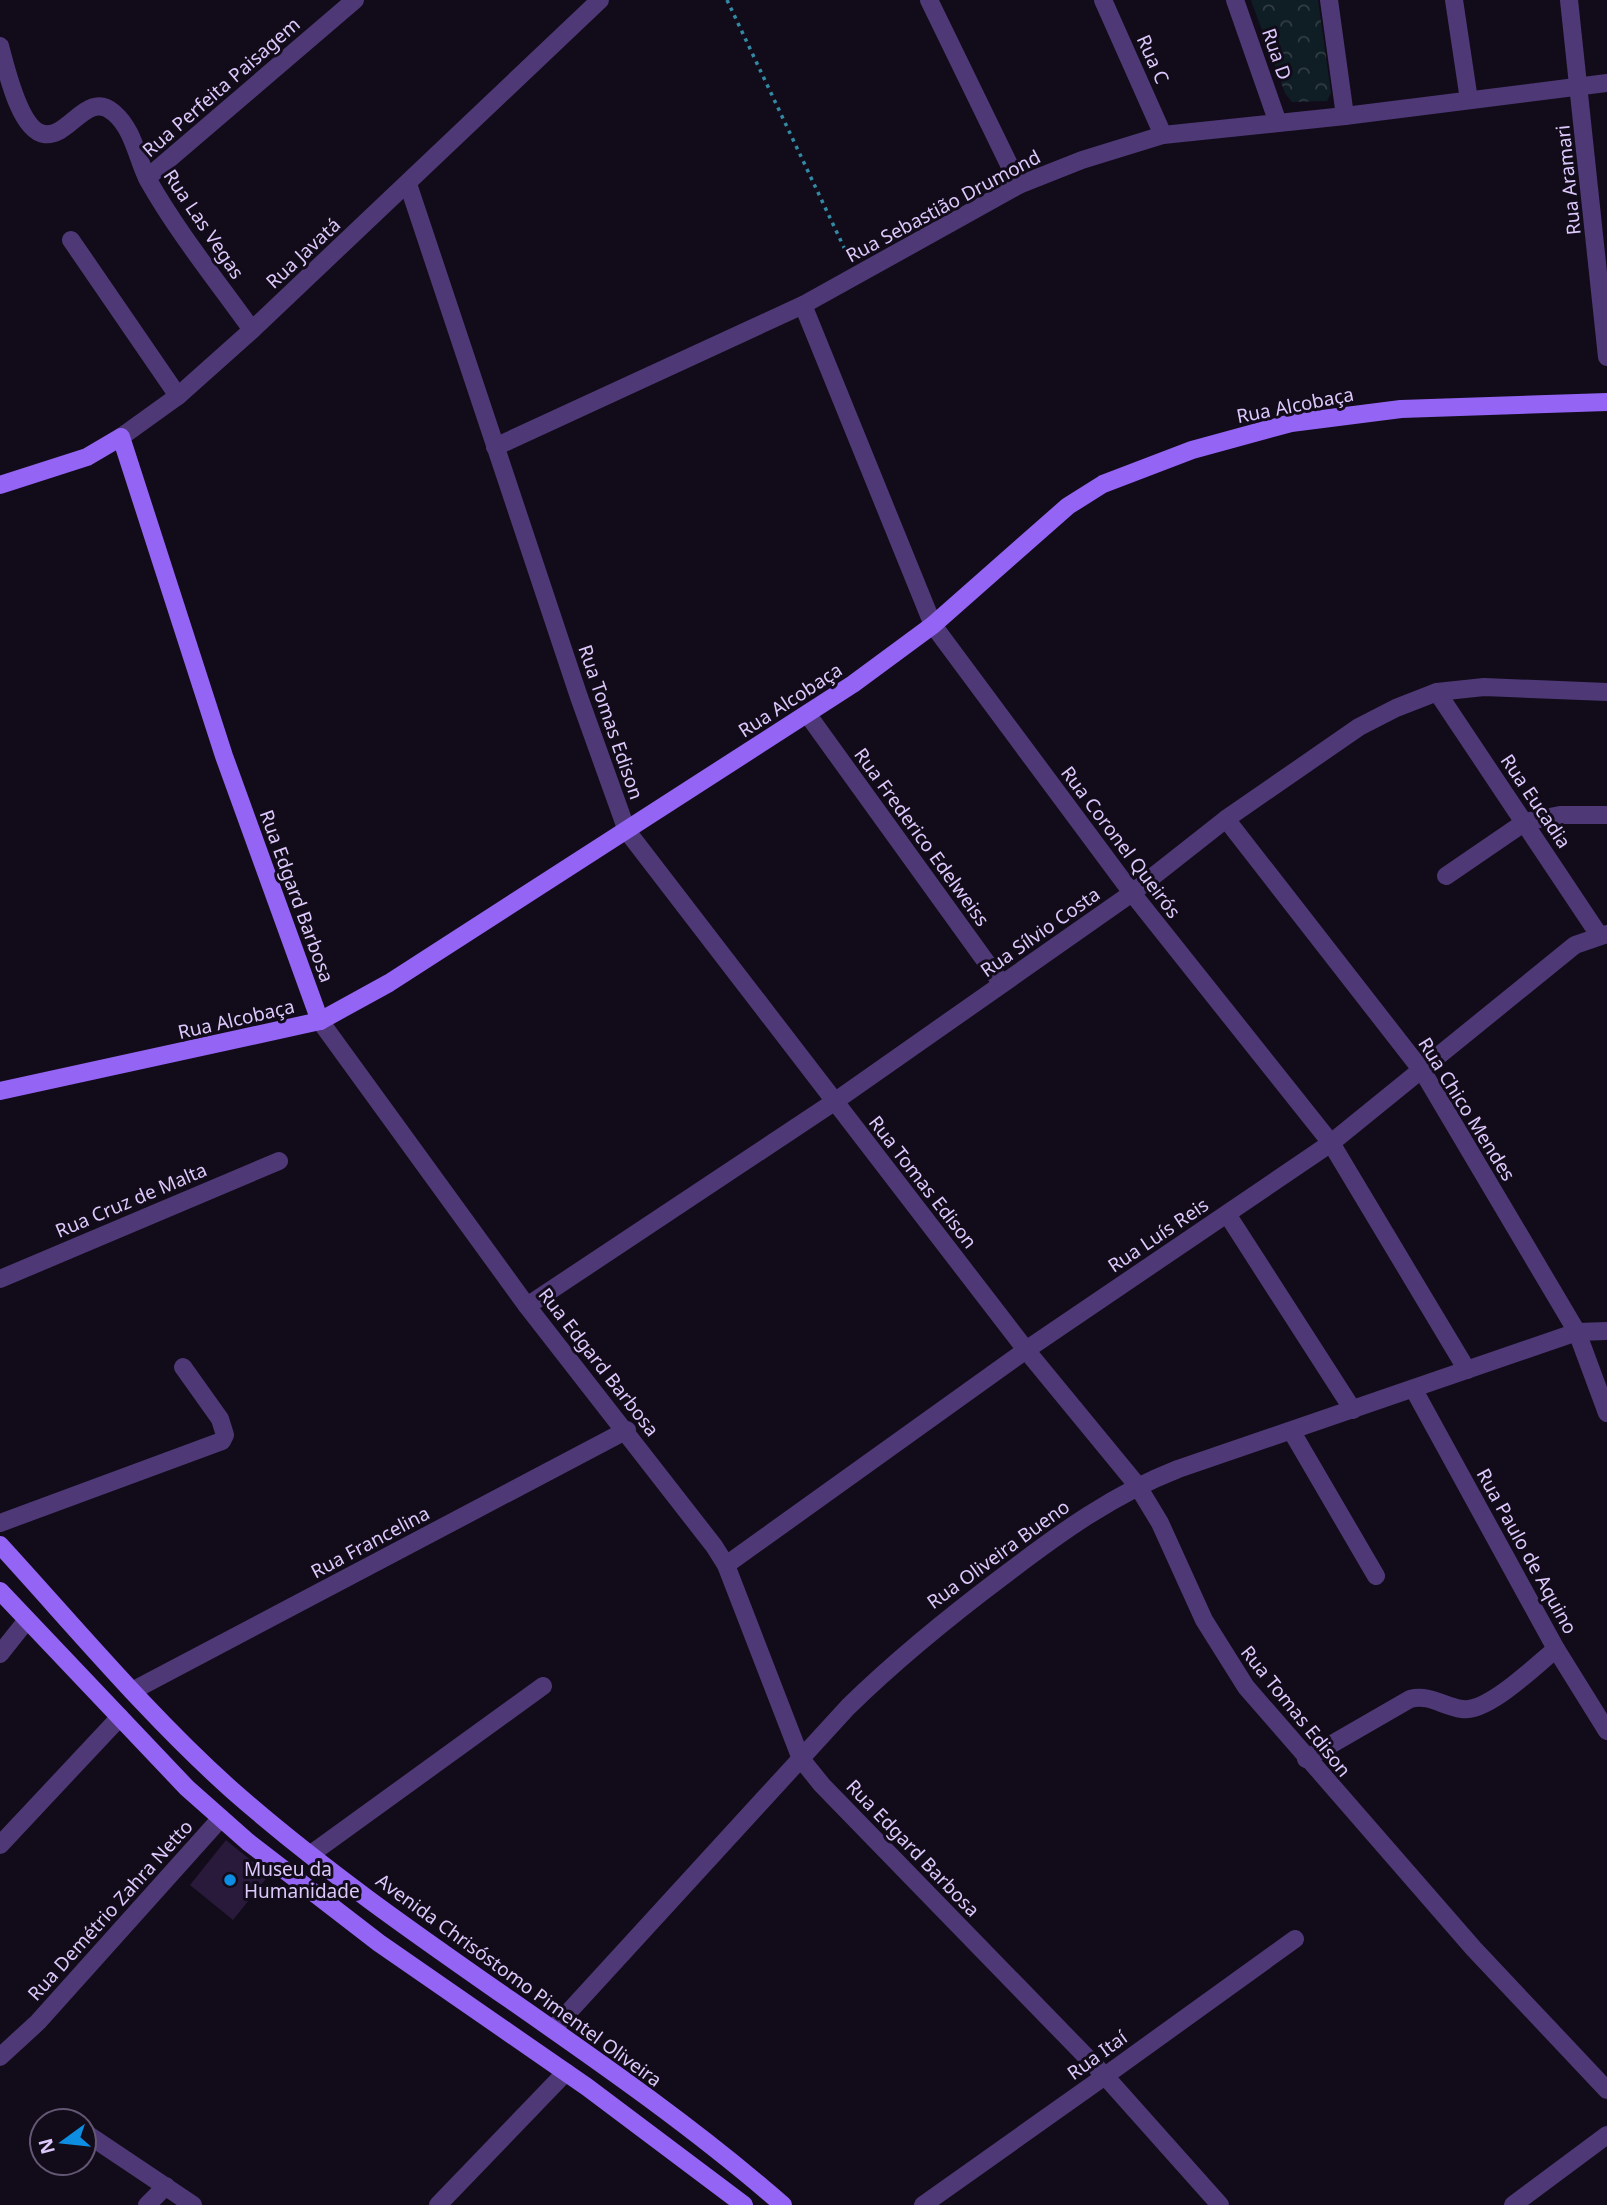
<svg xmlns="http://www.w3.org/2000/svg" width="1607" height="2205" font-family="'Noto Sans',sans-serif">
	<defs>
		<pattern id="forest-crowns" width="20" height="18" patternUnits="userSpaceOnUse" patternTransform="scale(1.75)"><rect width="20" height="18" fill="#0f1e24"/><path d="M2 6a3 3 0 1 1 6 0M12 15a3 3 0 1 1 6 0" fill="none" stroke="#323d45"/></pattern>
	</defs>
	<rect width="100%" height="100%" fill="#120c1a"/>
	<!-- forest -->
	<path fill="url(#forest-crowns)" d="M 1251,0 L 1318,0 L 1331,93 L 1327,101 L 1292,102 L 1285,93 Z"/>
	<!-- building -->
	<path fill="#29193a" d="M 226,1840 L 269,1875 L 233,1920 L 190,1885 Z"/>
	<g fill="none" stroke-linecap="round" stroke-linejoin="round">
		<!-- path -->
		<path stroke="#338aa4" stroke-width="3.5" stroke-dasharray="3.5 5" stroke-linecap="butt" d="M 727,0 L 849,258"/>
		<!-- minor -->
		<g stroke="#4e3976" stroke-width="18">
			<path d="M 929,0 L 1019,185"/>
			<path d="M 1103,0 L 1163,135"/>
			<path d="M 1235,0 L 1278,123"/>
			<path d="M 1329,0 L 1345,116"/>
			<path d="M 1454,0 L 1469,100"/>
			<path d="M 1569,0 L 1607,357"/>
			<path d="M 0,46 C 6,67 19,130 44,134 C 70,138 87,89 114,113 C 134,130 137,159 148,180 C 178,233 217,281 252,330"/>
			<path d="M 147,178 L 355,0"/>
			<path d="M 408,184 L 579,697 L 627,831 L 1026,1350 L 1137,1485 L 1160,1523 L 1204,1620 L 1246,1687 L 1474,1949 L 1607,2090"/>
			<path d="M 71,240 L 178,396"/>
			<path d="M 803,305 L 933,625 L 1132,893 L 1331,1143 L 1467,1370"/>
			<path d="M 495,447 L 803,305 L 1019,185 L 1082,160 L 1163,135 L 1345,116 L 1607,83"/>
			<path d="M 1437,692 L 1599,935"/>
			<path d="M 808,715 L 1002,984"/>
			<path d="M 1226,819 L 1423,1072 L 1577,1332 L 1607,1413"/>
			<path d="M 1446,876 L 1525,822 L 1560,815 L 1607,815"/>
			<path d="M 320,1021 L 527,1306 L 714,1546 L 726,1565 L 801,1759 L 822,1785 L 1105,2076 L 1295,1939"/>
			<path d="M 1227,1214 L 1353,1410"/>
			<path d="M 0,1279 L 279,1161"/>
			<path d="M 527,1306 L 834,1102 L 1132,893 L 1226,819 L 1359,727 L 1396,708 L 1437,692 L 1484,687 L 1607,692"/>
			<path d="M 1414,1390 L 1556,1649 L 1607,1731"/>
			<path d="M 1292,1432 L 1376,1576"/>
			<path d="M 0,1523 L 222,1441 L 225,1435 L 220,1419 L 183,1367"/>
			<path d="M 726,1565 L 1026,1350 L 1331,1143 L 1575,945 L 1607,934"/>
			<path d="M 0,1654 L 27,1620"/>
			<path d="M 132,1691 L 627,1430"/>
			<path d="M 1306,1759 L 1410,1699 C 1430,1694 1442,1706 1462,1709 C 1488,1713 1536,1665 1556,1649"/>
			<path d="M 0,1845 L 120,1717"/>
			<path d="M 311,1854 L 543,1686"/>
			<path d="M 553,2029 L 848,1707 C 898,1658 950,1616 1006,1574 C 1061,1532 1114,1494 1178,1469 L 1577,1332 L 1607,1331"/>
			<path d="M 0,2057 L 38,2022 L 221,1818"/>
			<path d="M 84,2132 L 193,2205"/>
			<path d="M 147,2205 L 166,2186"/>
			<path d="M 438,2205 L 566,2072"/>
			<path d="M 1513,2205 L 1607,2135"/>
		</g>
		<!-- tertiary -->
		<g stroke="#4e3976" stroke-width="18">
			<path d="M 121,437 L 178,396 L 252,330 L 600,0"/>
			<path d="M 923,2205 L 1105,2076 L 1220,2205"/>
		</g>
		<!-- secondary -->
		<g stroke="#9465f5" stroke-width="18">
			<path d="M 0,485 L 87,457 L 121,437 L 224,756 L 320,1021"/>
			<path d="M 0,1091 L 320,1021 L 389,983 L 853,684 L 933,625 L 1068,506 L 1103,484 L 1192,450 L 1291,423 L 1401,409 L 1607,402"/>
			<path d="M 0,1545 C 76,1628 149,1716 233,1791 C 406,1943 610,2054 783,2205"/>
			<path d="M 0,1591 L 187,1788 L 248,1842 L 379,1943 L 587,2087 L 744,2205"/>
		</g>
	</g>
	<!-- markers -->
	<circle fill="#0e8ee2" stroke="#120c1a" stroke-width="2.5" cx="230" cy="1880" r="7"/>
	<g text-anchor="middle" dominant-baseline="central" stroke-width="6" stroke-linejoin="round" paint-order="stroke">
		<!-- street labels -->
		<g font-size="19" fill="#ddc8fc" stroke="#120c1a">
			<text transform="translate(1277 54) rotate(71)">Rua D</text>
			<text transform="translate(1153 59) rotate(66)">Rua C</text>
			<text transform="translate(221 87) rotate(-41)">Rua Perfeita Paisagem</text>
			<text transform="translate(1568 180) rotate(-96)">Rua Aramari</text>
			<text transform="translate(943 206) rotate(-28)">Rua Sebastião Drumond</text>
			<text transform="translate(204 224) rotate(56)">Rua Las Vegas</text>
			<text transform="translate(303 253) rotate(-43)">Rua Javatá</text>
			<text transform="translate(1295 405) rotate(-11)">Rua Alcobaça</text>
			<text transform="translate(790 700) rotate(-33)">Rua Alcobaça</text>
			<text transform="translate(611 722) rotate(71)">Rua Tomas Edison</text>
			<text transform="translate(1536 801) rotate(56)">Rua Eucadia</text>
			<text transform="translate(922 837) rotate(54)">Rua Frederico Edelweiss</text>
			<text transform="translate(1121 842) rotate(53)">Rua Coronel Queirós</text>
			<text transform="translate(297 896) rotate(70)">Rua Edgard Barbosa</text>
			<text transform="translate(1040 932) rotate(-35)">Rua Sílvio Costa</text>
			<text transform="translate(236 1019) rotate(-13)">Rua Alcobaça</text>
			<text transform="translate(1467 1109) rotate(58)">Rua Chico Mendes</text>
			<text transform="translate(923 1182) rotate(52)">Rua Tomas Edison</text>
			<text transform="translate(131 1200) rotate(-23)">Rua Cruz de Malta</text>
			<text transform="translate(1158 1235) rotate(-34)">Rua Luís Reis</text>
			<text transform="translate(599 1362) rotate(52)">Rua Edgard Barbosa</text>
			<text transform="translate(370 1542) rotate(-28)">Rua Francelina</text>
			<text transform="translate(1527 1551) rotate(61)">Rua Paulo de Aquino</text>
			<text transform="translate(998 1554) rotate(-36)">Rua Oliveira Bueno</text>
			<text transform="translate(1296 1711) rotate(51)">Rua Tomas Edison</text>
			<text transform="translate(913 1848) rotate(46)">Rua Edgard Barbosa</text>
			<text transform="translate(110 1910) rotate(-48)">Rua Demétrio Zahra Netto</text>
			<text transform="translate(519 1980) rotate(36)">Avenida Chrisóstomo Pimentel Oliveira</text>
			<text transform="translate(1097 2055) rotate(-36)">Rua Itaí</text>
		</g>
		<!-- poi labels -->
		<g font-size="19" fill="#ddc8fc" stroke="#120c1a" text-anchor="start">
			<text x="244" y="1869">Museu da<tspan x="244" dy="22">Humanidade</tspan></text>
		</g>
	</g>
	<!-- north arrow -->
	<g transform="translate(63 2142) rotate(255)"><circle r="33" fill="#120c1a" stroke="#635774" stroke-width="2"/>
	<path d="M0-5L12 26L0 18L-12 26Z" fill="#0e8ee2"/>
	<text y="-10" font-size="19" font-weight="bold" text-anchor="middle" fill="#ddc8fc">N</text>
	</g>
</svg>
